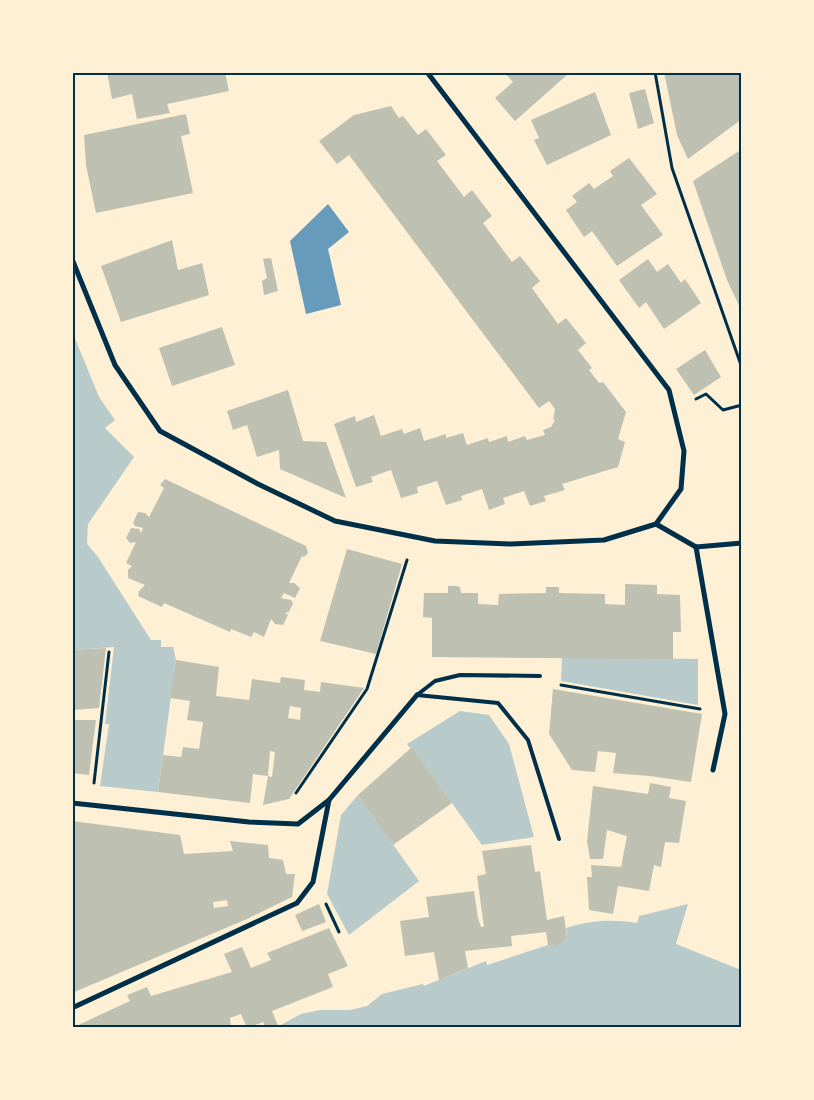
<svg xmlns="http://www.w3.org/2000/svg" width="814" height="1100" font-family="Overpass,sans-serif">
	<rect width="100%" height="100%" fill="#fdf0d5"/>
	<!-- green -->
	<g fill="#b9caca">
		<path d="M 72,331 L 99,397 L 115,420 L 105,428 L 134,457 L 88,524 L 87,544 L 98,557 L 151,640 L 161,640 L 161,647 L 173,647 L 176,660 L 158,792 L 100,786 L 109,724 L 105,724 L 114,647 L 73,650 Z"/>
		<path d="M 562,657 L 698,659 L 698,705 L 561,681 Z"/>
		<path d="M 460,711 L 489,715 L 509,744 L 534,837 L 482,845 L 412,747 L 410,748 L 407,744 Z"/>
		<path d="M 358,795 L 419,881 L 349,935 L 327,894 L 341,815 Z"/>
		<path d="M 688,904 L 676,944 L 741,970 L 741,1027 L 279,1028 L 279,1026 L 301,1014 L 320,1010 L 350,1010 L 367,1006 L 382,994 L 423,984 L 424,986 L 486,961 L 487,965 L 548,945 L 558,946 L 567,939 L 566,928 C 591,920 611,919 637,923 L 639,916 Z"/>
	</g>
	<!-- water -->
	<path fill="#669bbc" d="M 328,204 L 349,232 L 328,249 L 341,305 L 306,314 L 290,241 Z"/>
	<!-- building -->
	<g fill="#bec0b2" fill-rule="evenodd">
		<path d="M 107,72 L 225,72 L 229,91 L 167,104 L 170,113 L 137,119 L 132,94 L 112,99 Z"/>
		<path d="M 504,72 L 565,72 L 567,75 L 515,121 L 495,98 L 513,82 Z"/>
		<path d="M 664,72 L 742,72 L 742,119 L 688,159 L 677,135 Z"/>
		<path d="M 645,89 L 654,123 L 638,129 L 629,93 Z"/>
		<path d="M 595,92 L 611,135 L 547,165 L 534,140 L 539,138 L 531,120 Z"/>
		<path d="M 391,106 L 399,118 L 403,116 L 418,135 L 426,129 L 446,155 L 437,161 L 464,197 L 472,190 L 492,216 L 483,223 L 512,262 L 520,256 L 540,281 L 532,288 L 558,324 L 566,318 L 586,343 L 578,350 L 592,368 L 589,370 L 599,383 L 603,382 L 626,412 L 618,439 L 625,442 L 618,467 L 562,484 L 565,490 L 544,496 L 546,501 L 530,506 L 524,491 L 503,498 L 505,504 L 489,510 L 482,489 L 461,496 L 462,500 L 446,505 L 437,481 L 417,487 L 418,493 L 401,498 L 391,470 L 371,477 L 373,482 L 356,487 L 334,424 L 355,416 L 356,422 L 374,415 L 381,436 L 402,429 L 404,434 L 420,428 L 424,441 L 446,434 L 446,438 L 463,433 L 467,445 L 488,438 L 489,442 L 507,436 L 508,442 L 525,436 L 527,440 L 545,435 L 543,430 L 551,427 L 555,420 L 553,419 L 555,409 L 549,401 L 539,408 L 349,155 L 337,164 L 319,141 L 354,115 Z"/>
		<path d="M 186,114 L 190,134 L 181,136 L 193,193 L 96,213 L 86,165 L 84,135 Z"/>
		<path d="M 742,149 L 742,312 L 727,280 L 693,181 Z"/>
		<path d="M 629,158 L 657,194 L 641,205 L 663,235 L 617,266 L 592,231 L 584,237 L 566,210 L 577,202 L 572,196 L 589,183 L 594,189 L 613,176 L 610,171 Z"/>
		<path d="M 172,240 L 178,270 L 202,263 L 209,295 L 121,322 L 101,266 Z"/>
		<path d="M 271,258 L 278,291 L 264,295 L 262,281 L 267,278 L 263,259 Z"/>
		<path d="M 648,259 L 657,272 L 668,264 L 681,283 L 685,279 L 701,303 L 664,329 L 646,302 L 639,308 L 619,280 Z"/>
		<path d="M 222,327 L 235,365 L 172,386 L 159,348 Z"/>
		<path d="M 705,350 L 721,377 L 694,395 L 676,369 Z"/>
		<path d="M 288,390 L 303,441 L 326,442 L 346,498 L 280,469 L 279,450 L 257,457 L 247,425 L 233,430 L 227,411 Z"/>
		<path d="M 165,479 L 306,546 L 308,553 L 304,557 L 302,556 L 289,583 L 294,583 L 300,588 L 295,598 L 284,593 L 281,598 L 291,600 L 293,603 L 289,612 L 285,613 L 288,615 L 283,625 L 275,624 L 271,619 L 264,637 L 254,632 L 251,637 L 231,629 L 230,632 L 164,603 L 162,607 L 138,596 L 139,591 L 145,585 L 128,578 L 128,570 L 132,566 L 126,563 L 136,542 L 130,543 L 126,538 L 131,528 L 139,529 L 141,533 L 143,528 L 135,526 L 133,523 L 138,512 L 145,513 L 149,517 L 164,488 L 160,485 Z"/>
		<path d="M 347,549 L 402,564 L 376,654 L 320,641 Z"/>
		<path d="M 625,584 L 657,585 L 657,594 L 680,595 L 681,632 L 673,632 L 673,659 L 432,657 L 432,618 L 423,617 L 424,593 L 448,593 L 448,586 L 456,586 L 460,587 L 461,593 L 478,593 L 478,604 L 498,605 L 499,594 L 546,593 L 546,587 L 559,587 L 559,593 L 605,594 L 605,604 L 625,605 Z"/>
		<path d="M 106,648 L 99,708 L 72,710 L 72,650 Z"/>
		<path d="M 176,660 L 219,667 L 216,696 L 249,700 L 252,679 L 280,683 L 281,677 L 305,680 L 304,690 L 320,692 L 321,682 L 364,688 L 289,799 L 263,805 L 268,776 L 272,777 L 275,752 L 270,751 L 268,776 L 253,774 L 250,803 L 158,792 L 163,755 L 181,757 L 183,747 L 199,749 L 203,722 L 187,720 L 190,701 L 170,698 ZM 290,706 L 301,708 L 300,720 L 288,718 Z"/>
		<path d="M 553,689 L 702,714 L 691,782 L 649,776 L 613,773 L 616,753 L 598,751 L 595,772 L 572,770 L 549,734 Z"/>
		<path d="M 72,720 L 96,720 L 89,775 L 72,773 Z"/>
		<path d="M 412,747 L 452,803 L 393,845 L 358,795 Z"/>
		<path d="M 650,783 L 671,787 L 669,798 L 686,801 L 679,843 L 665,842 L 661,867 L 654,865 L 649,891 L 618,886 L 613,914 L 589,910 L 587,877 L 592,877 L 591,865 L 621,867 L 627,836 L 607,830 L 603,859 L 590,859 L 587,841 L 593,786 L 648,794 Z"/>
		<path d="M 72,821 L 180,835 L 184,854 L 233,851 L 230,841 L 268,845 L 269,858 L 283,860 L 286,874 L 295,874 L 292,897 L 247,919 L 72,993 ZM 227,900 L 228,906 L 214,908 L 213,902 Z"/>
		<path d="M 531,845 L 535,872 L 540,871 L 547,920 L 564,916 L 567,939 L 558,946 L 548,945 L 546,932 L 511,936 L 512,946 L 465,951 L 468,968 L 439,980 L 434,952 L 405,956 L 400,921 L 429,917 L 426,897 L 474,891 L 478,918 L 481,927 L 484,927 L 477,876 L 486,874 L 482,851 Z"/>
		<path d="M 319,904 L 326,922 L 302,931 L 295,915 Z"/>
		<path d="M 329,928 L 348,966 L 328,974 L 333,987 L 272,1011 L 279,1028 L 266,1028 L 263,1022 L 247,1028 L 241,1014 L 230,1018 L 231,1028 L 72,1028 L 130,1001 L 127,995 L 147,987 L 151,996 L 232,972 L 224,954 L 234,950 L 242,947 L 251,968 L 271,960 L 267,953 Z"/>
	</g>
	<g fill="none" stroke-linecap="round" stroke-linejoin="round">
		<!-- path -->
		<g stroke="#003049" stroke-width="3">
			<path d="M 655,72 L 672,168 L 742,368"/>
			<path d="M 696,399 L 706,394 L 723,410 L 742,405"/>
			<path d="M 561,685 L 700,709"/>
			<path d="M 94,783 L 109,652"/>
			<path d="M 296,793 L 367,689 L 407,560"/>
			<path d="M 326,904 L 339,932"/>
		</g>
		<!-- service -->
		<g stroke="#003049" stroke-width="4">
			<path d="M 417,695 L 498,703 L 528,740 L 559,839"/>
			<path d="M 417,695 L 435,681 L 460,675 L 540,676"/>
		</g>
		<!-- minor -->
		<g stroke="#003049" stroke-width="5">
			<path d="M 72,259 L 115,365 L 160,431 L 258,484 L 335,521 L 435,541 L 511,544 L 604,540 L 656,524 L 681,489 L 684,451 L 669,390 L 427,72"/>
			<path d="M 742,436 L 742,454"/>
			<path d="M 656,524 L 696,547"/>
			<path d="M 696,547 L 725,714 L 713,770"/>
			<path d="M 696,547 L 742,543"/>
			<path d="M 72,803 L 249,822 L 298,824 L 329,800 L 417,695"/>
			<path d="M 72,1008 L 297,903 L 313,882 L 329,800"/>
		</g>
	</g>
	<!-- border -->
	<rect width="814" height="1100" fill="none" stroke="#fdf0d5" stroke-width="148"/>
	<rect x="74" y="74" width="666" height="952" fill="none" stroke="#003049" stroke-width="2"/>
</svg>
